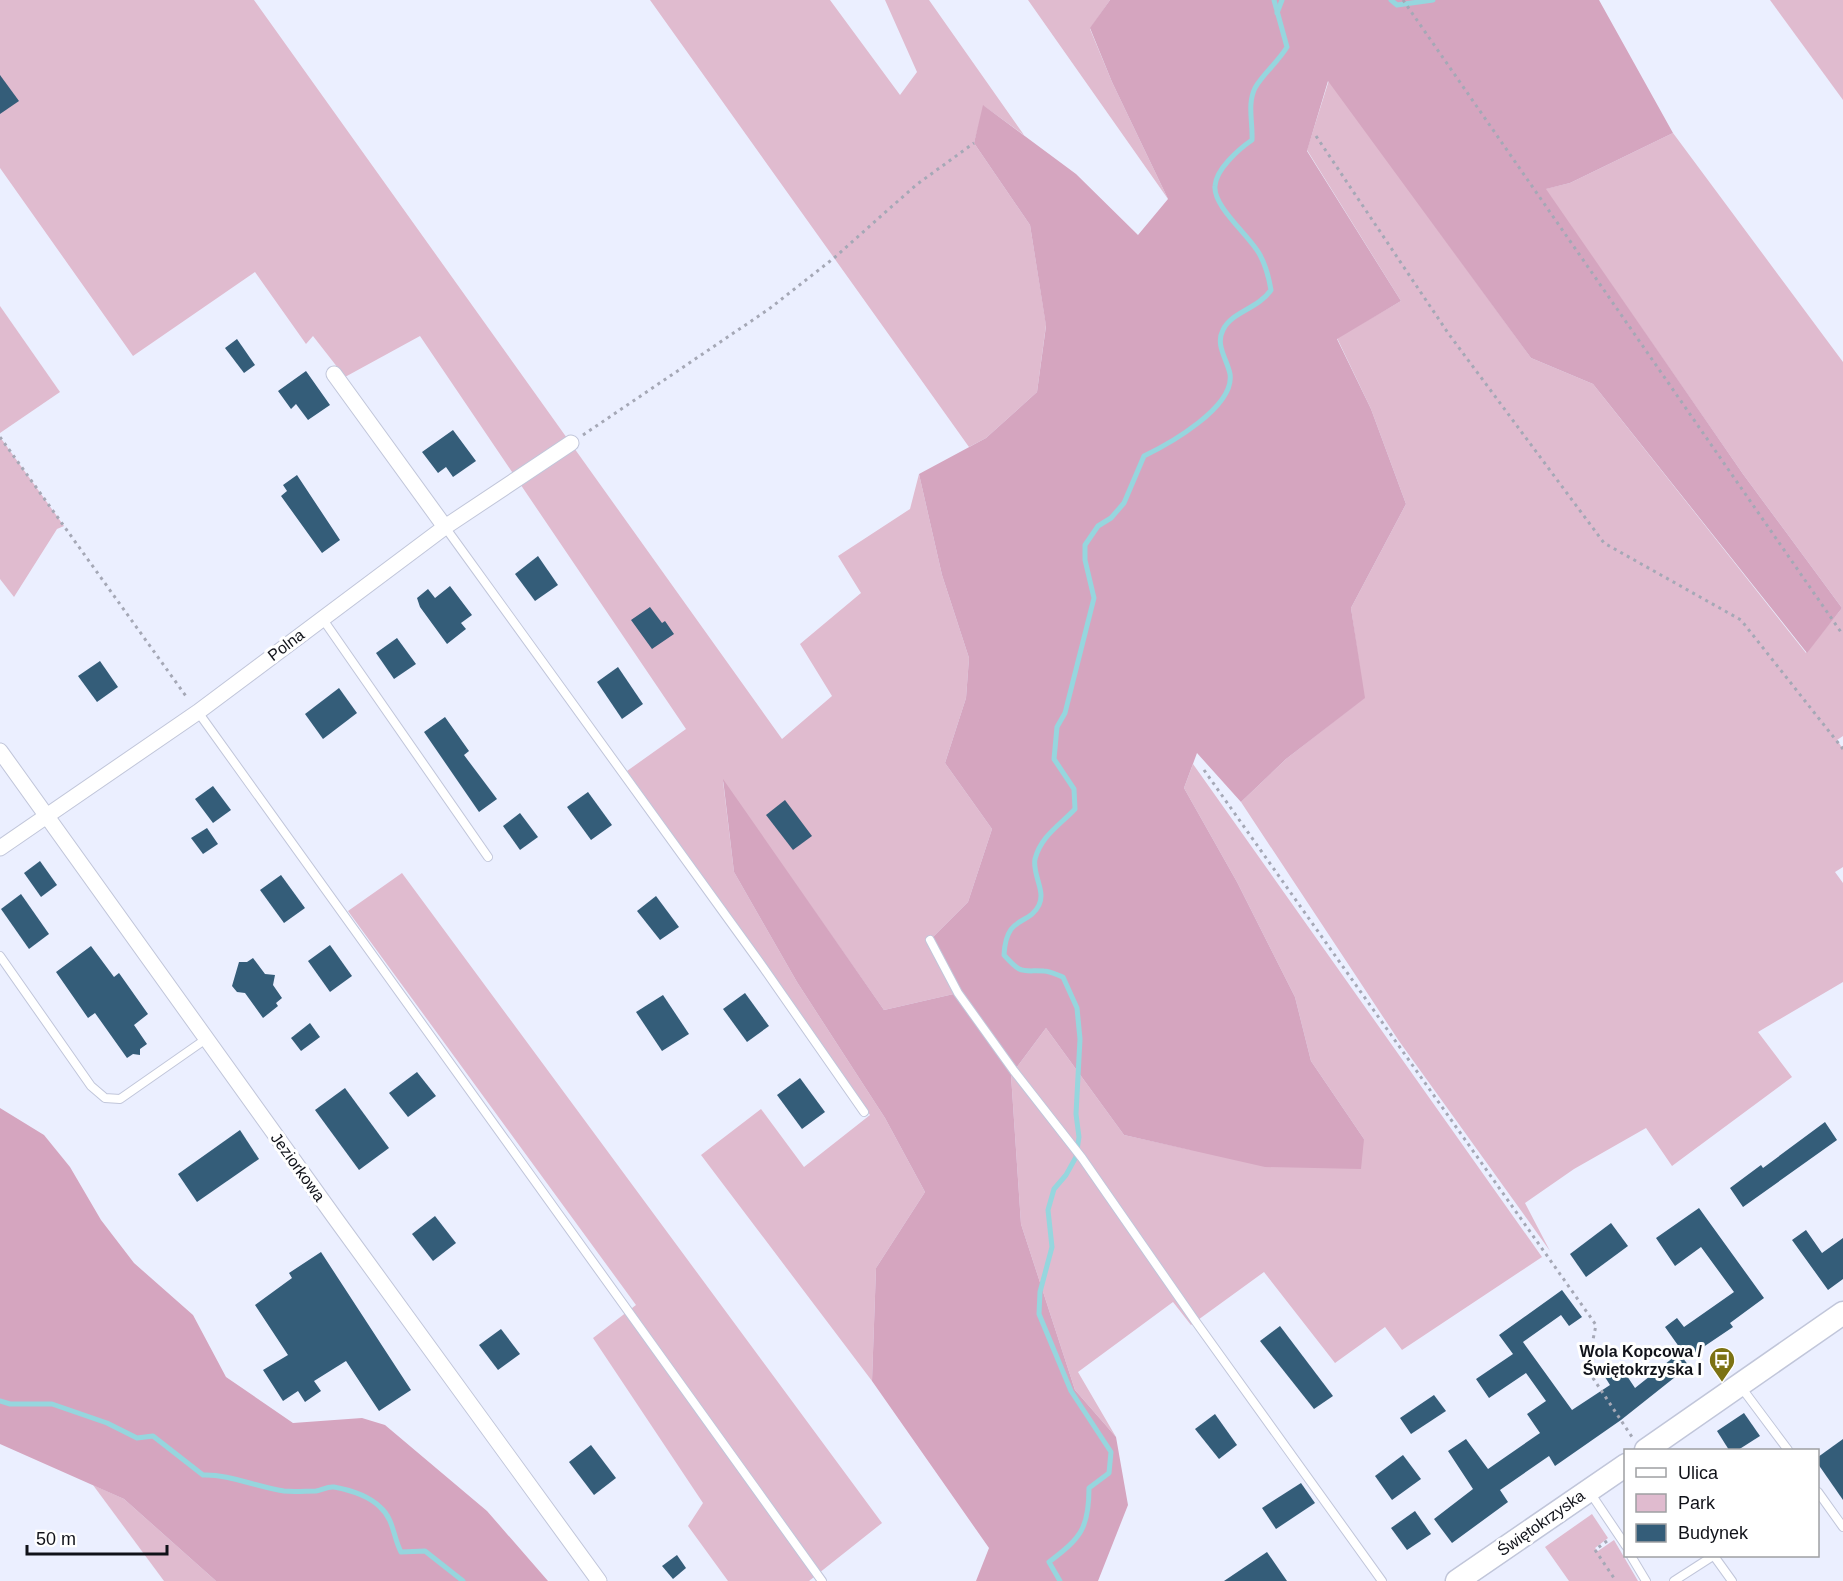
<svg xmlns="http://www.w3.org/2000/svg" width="1843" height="1581" font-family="Arial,sans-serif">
	<rect width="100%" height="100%" fill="#ebefff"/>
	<!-- green -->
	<g fill="#e0bbcf">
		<path d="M 0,0 L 254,0 L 782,739 L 832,696 L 800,644 L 861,593 L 838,556 L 910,509 L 919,474 L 942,575 L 969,658 L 966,698 L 945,763 L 992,829 L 968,902 L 930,940 L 958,993 L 884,1010 L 723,781 L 734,872 L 797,982 L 885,1118 L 925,1192 L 876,1268 L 872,1381 L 701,1155 L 761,1109 L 804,1167 L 870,1115 L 627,771 L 686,729 L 420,336 L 345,377 L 313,336 L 306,344 L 255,272 L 133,356 L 0,168 Z"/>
		<path d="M 650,0 L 830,0 L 900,95 L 917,72 L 885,0 L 929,0 L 1024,135 L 984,106 L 974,143 L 1030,225 L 1046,325 L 1037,392 L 986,438 L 969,447 Z"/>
		<path d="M 1028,0 L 1110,0 L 1090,29 L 1112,82 L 1168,199 Z"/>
		<path d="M 1770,0 L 1843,0 L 1843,100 Z"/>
		<path d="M 1329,80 L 1531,358 L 1593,384 L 1806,653 L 1842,608 L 1743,474 L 1545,189 L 1570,183 L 1673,133 L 1843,362 L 1843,736 L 1837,740 L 1843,749 L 1843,867 L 1835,872 L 1843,883 L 1843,982 L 1758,1032 L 1792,1077 L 1672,1166 L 1646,1128 L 1574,1169 L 1525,1203 L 1550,1251 L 1399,1041 L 1241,802 L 1286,759 L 1364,698 L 1351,608 L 1406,504 L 1371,409 L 1337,338 L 1401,301 L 1307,150 Z"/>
		<path d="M 0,306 L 60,392 L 0,433 Z"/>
		<path d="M 0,437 L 64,526 L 57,529 L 14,597 L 0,579 Z"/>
		<path d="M 1193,764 L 1542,1257 L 1402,1350 L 1385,1327 L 1335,1363 L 1264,1272 L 1191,1325 L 1173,1302 L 1078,1372 L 1116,1437 L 1075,1390 L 1021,1224 L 1011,1075 L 1046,1028 L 1124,1135 L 1192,1150 L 1364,1139 L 1311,1061 L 1295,997 L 1237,882 L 1184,788 Z"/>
		<path d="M 402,873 L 882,1523 L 809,1581 L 728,1581 L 688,1526 L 703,1503 L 593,1338 L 636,1305 L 348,911 Z"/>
		<path d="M 93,1485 L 124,1499 L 216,1581 L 164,1581 Z"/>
		<path d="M 1592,1514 L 1608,1538 L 1595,1548 L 1598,1551 L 1614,1540 L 1638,1581 L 1569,1581 L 1545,1547 Z"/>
	</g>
	<!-- forest -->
	<g fill="#d5a5bf">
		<path d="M 1110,0 L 1599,0 L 1673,133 L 1570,183 L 1546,189 L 1743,474 L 1842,608 L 1807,653 L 1593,384 L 1531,358 L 1328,81 L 1307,151 L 1401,301 L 1337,339 L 1371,409 L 1406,504 L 1351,608 L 1365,698 L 1286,759 L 1241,802 L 1197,753 L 1184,788 L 1237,882 L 1295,997 L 1311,1061 L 1364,1139 L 1361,1169 L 1265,1167 L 1124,1135 L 1046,1028 L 1011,1075 L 1021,1224 L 1075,1390 L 1116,1437 L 1128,1505 L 1098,1581 L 976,1581 L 989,1548 L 872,1381 L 876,1268 L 925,1192 L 885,1118 L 797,982 L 734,872 L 723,779 L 884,1010 L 958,993 L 930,940 L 968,902 L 992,829 L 945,763 L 966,698 L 969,658 L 942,575 L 919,474 L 986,438 L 1037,392 L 1046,326 L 1030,225 L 974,143 L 983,105 L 1076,174 L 1138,235 L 1168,199 L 1112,82 L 1090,28 Z"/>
		<path d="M 0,1108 L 44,1135 L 70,1167 L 101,1220 L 134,1263 L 193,1315 L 226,1377 L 293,1423 L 362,1418 L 385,1425 L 487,1511 L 548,1581 L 216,1581 L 124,1499 L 0,1444 Z"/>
	</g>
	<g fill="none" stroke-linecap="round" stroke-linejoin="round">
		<!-- stream -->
		<g stroke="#96d6de" stroke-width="5">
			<path d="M 1391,0 L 1397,5 L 1433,0"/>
			<path d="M 1277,13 L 1282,0"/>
			<path d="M 0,1401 L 10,1404 L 52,1404 L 107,1423 L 137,1438 L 153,1436 L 203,1475 C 229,1474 256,1487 284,1491 C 294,1492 306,1491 316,1491 C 322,1490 328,1486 334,1487 C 350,1490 368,1495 380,1507 C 394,1519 393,1537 401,1552 L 425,1551 L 463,1581"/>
			<path d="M 1060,1581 L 1049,1562 C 1081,1538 1089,1528 1089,1488 L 1109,1473 L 1111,1452 L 1071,1391 L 1039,1314 L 1040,1292 L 1052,1247 L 1048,1210 L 1054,1189 L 1066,1175 L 1076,1157 L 1079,1137 L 1076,1114 L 1080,1039 L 1077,1008 L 1063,977 C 1057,975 1050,971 1044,971 C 1021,970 1022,975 1004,955 C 1006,914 1029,926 1039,905 C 1046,891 1032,874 1035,859 C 1041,836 1060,825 1075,809 L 1074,789 L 1054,759 L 1057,727 L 1065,713 L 1094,598 L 1085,560 L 1085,545 L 1098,526 L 1111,518 L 1124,503 L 1144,456 C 1169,444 1235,407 1230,374 C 1227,359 1215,345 1223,330 C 1231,312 1258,309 1271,290 C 1269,278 1266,266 1260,255 C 1250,236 1213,207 1215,186 C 1216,169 1239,149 1252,140 C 1253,123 1247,104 1255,88 C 1263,74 1278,62 1287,47 L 1274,0"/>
		</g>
	</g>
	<!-- building -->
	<g fill="#345d79">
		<path d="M 0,75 L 19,101 L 0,114 Z"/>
		<path d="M 237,339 L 255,365 L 244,373 L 225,348 Z"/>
		<path d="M 306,371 L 330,405 L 308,420 L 296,404 L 291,409 L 278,391 Z"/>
		<path d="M 453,430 L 476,461 L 453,477 L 446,467 L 438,473 L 422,452 Z"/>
		<path d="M 297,475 L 340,540 L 322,553 L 281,496 L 287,491 L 283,485 Z"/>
		<path d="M 538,556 L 558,585 L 535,601 L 515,574 Z"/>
		<path d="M 450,586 L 472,615 L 461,623 L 466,629 L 447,644 L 420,607 L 417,598 L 428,589 L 435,598 Z"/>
		<path d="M 650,607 L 662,623 L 665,621 L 674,634 L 652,649 L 631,620 Z"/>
		<path d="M 397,638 L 416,664 L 394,679 L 376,653 Z"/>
		<path d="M 100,661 L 118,687 L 97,702 L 78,676 Z"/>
		<path d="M 618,667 L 643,704 L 622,719 L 597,682 Z"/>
		<path d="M 339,688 L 357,713 L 323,739 L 305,714 Z"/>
		<path d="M 445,717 L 469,751 L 464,755 L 497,799 L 479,812 L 424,732 Z"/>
		<path d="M 213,786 L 231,810 L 213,823 L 195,799 Z"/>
		<path d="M 588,792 L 612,825 L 591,840 L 567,807 Z"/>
		<path d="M 785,800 L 812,836 L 793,850 L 766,815 Z"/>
		<path d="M 520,813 L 538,837 L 520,850 L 503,826 Z"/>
		<path d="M 207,828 L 218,844 L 203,854 L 191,838 Z"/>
		<path d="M 40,861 L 57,885 L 41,897 L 24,873 Z"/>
		<path d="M 281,875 L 305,908 L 284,923 L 260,890 Z"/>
		<path d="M 21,894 L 49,934 L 29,949 L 1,909 Z"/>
		<path d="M 656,896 L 679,927 L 660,940 L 637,911 Z"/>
		<path d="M 330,945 L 352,976 L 330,992 L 308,961 Z"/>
		<path d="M 91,946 L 114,977 L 119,973 L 148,1014 L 134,1025 L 147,1044 L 140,1049 L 140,1055 L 133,1054 L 127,1058 L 95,1013 L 88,1018 L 56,972 Z"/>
		<path d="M 253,958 L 265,974 L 275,975 L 273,985 L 282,998 L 276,1003 L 278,1006 L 263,1018 L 245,993 L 237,992 L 232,986 L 239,962 L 247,962 Z"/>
		<path d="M 745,993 L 769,1026 L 747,1042 L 723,1009 Z"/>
		<path d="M 663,995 L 689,1034 L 662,1051 L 636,1012 Z"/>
		<path d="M 310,1023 L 320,1037 L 301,1051 L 291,1038 Z"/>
		<path d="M 417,1072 L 436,1096 L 408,1117 L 389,1093 Z"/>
		<path d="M 800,1078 L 825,1112 L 802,1129 L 777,1095 Z"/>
		<path d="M 345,1088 L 389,1148 L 359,1170 L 315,1110 Z"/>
		<path d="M 1825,1122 L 1837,1140 L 1743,1207 L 1730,1188 L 1761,1165 L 1763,1168 Z"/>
		<path d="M 240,1130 L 259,1159 L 197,1202 L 178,1174 Z"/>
		<path d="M 1699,1208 L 1764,1298 L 1730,1323 L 1733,1327 L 1687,1358 L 1665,1327 L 1677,1318 L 1684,1327 L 1734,1292 L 1701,1247 L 1675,1266 L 1656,1238 Z"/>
		<path d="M 435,1216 L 456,1243 L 433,1261 L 412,1234 Z"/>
		<path d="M 1611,1223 L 1628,1246 L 1586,1277 L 1570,1254 Z"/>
		<path d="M 1806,1230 L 1822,1253 L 1843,1238 L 1843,1279 L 1828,1290 L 1792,1240 Z"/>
		<path d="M 321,1252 L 411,1390 L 379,1411 L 346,1361 L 314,1381 L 321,1391 L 305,1402 L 298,1391 L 283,1401 L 263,1370 L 288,1355 L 255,1305 L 292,1278 L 289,1273 Z"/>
		<path d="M 1562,1290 L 1582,1317 L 1569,1326 L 1561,1315 L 1523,1342 L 1572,1410 L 1610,1385 L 1605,1377 L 1621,1367 L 1635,1388 L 1679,1353 L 1689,1366 L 1621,1420 L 1555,1466 L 1549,1456 L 1500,1490 L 1508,1502 L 1452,1543 L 1434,1519 L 1473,1489 L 1448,1451 L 1466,1439 L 1488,1469 L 1540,1433 L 1527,1414 L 1546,1401 L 1526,1373 L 1489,1398 L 1476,1379 L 1513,1354 L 1499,1335 Z"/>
		<path d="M 1280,1326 L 1333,1396 L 1314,1409 L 1260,1341 Z"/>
		<path d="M 501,1329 L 520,1354 L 498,1370 L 479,1345 Z"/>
		<path d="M 1434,1395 L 1446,1411 L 1411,1434 L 1400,1418 Z"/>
		<path d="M 1744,1413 L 1760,1436 L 1738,1450 L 1729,1450 L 1717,1431 Z"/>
		<path d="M 1215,1414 L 1237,1445 L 1219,1459 L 1195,1429 Z"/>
		<path d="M 1843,1439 L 1843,1500 L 1818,1464 L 1818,1457 Z"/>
		<path d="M 591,1445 L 616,1478 L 594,1495 L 569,1462 Z"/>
		<path d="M 1403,1455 L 1421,1479 L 1392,1500 L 1375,1476 Z"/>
		<path d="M 1301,1483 L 1315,1503 L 1276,1529 L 1262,1508 Z"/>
		<path d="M 1415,1511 L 1431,1534 L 1407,1550 L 1391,1528 Z"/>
		<path d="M 1267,1552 L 1287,1581 L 1224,1581 Z"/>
		<path d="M 677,1555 L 686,1568 L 673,1579 L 662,1566 Z"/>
	</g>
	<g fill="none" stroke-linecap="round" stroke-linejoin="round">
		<!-- lane casing -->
		<g stroke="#c1c6da" stroke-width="10">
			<g id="lane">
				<path d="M 445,527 L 763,967 L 864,1112"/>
				<path d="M 322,618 L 488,857"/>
				<path d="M 198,712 L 822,1581"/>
				<path d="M 930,940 L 958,993 L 1014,1071 L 1082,1158 L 1196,1322 L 1382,1581"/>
				<path d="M 0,956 L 91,1086 L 105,1098 L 120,1099 L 206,1039"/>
				<path d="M 1741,1387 L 1788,1450"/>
				<path d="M 1589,1491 L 1626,1546"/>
				<path d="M 1818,1492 L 1843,1527"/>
				<path d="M 1631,1556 L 1646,1581"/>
				<path d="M 1714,1556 L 1732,1581"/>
				<path d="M 1674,1581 L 1713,1556"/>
			</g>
		</g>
		<!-- street casing -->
		<g stroke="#c1c6da" stroke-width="17">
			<g id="street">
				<path d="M 334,374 L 445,527"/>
				<path d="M 0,751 L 335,1218 L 599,1581"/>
				<path d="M 0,848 L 198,712 L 445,527 L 571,443"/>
			</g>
		</g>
		<!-- secondary casing -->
		<g stroke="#c1c6da" stroke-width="25">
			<g id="secondary">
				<path d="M 1646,1450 L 1843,1313"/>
				<path d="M 1457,1581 L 1626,1465"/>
			</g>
		</g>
		<!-- path -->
		<g stroke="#a5a8b6" stroke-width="3" stroke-dasharray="3 4.5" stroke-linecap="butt">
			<path d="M 1403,0 L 1843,635"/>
			<path d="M 1316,136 L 1448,333 L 1604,543 L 1741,620 L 1843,749"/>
			<path d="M 583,435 L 769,309 L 834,258 L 916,185 L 974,143"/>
			<path d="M 0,437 L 188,699"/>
			<path d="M 1204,770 L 1596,1325 L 1587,1369 L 1632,1437"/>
			<path d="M 1607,1541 L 1595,1550 L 1616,1581"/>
		</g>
		<!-- lane -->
		<use href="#lane" stroke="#fff" stroke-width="8"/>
		<!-- street -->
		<use href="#street" stroke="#fff" stroke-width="15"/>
		<!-- secondary -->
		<use href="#secondary" stroke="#fff" stroke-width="22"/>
	</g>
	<!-- icons -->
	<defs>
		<g id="bus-pin" transform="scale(1.35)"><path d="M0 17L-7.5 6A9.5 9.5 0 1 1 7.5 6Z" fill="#7c7213" stroke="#fff"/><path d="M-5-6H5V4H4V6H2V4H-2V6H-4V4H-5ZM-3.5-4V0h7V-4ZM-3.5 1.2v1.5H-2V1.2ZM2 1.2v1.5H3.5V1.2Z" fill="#fff"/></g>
	</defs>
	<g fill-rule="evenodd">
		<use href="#bus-pin" x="1722" y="1360"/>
	</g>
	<g text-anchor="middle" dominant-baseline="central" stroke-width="6" stroke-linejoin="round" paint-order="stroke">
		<!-- street labels -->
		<g font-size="16" fill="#101219" stroke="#fff">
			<text transform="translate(286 645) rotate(-37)">Polna</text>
			<text transform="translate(298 1167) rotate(54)">Jeziorkowa</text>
			<text transform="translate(1541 1523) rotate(-35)">Świętokrzyska</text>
		</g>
		<!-- poi labels -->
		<g font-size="16" font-weight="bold" fill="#101219" stroke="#fff" text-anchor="end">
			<text x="1702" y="1351">Wola Kopcowa /<tspan x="1702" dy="18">Świętokrzyska I</tspan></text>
		</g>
	</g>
	<!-- legend -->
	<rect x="1624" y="1449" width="195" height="108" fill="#ffffff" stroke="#9fa0a3" stroke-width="1.5"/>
	<rect x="1636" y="1468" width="30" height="9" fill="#ffffff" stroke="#9fa0a3" stroke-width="1.5"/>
	<text x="1678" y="1479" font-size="18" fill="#101219">Ulica</text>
	<rect x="1636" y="1494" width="30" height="18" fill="#e0bbcf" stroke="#9fa0a3" stroke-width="1.5"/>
	<text x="1678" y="1509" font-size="18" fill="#101219">Park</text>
	<rect x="1636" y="1524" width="30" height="18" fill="#345d79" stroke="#9fa0a3" stroke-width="1.5"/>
	<text x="1678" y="1539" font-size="18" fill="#101219">Budynek</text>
	<!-- scale -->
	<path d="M27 1545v9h140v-9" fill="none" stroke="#101219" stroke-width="3"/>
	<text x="36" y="1545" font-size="18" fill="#101219" stroke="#ffffff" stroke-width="4.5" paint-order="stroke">50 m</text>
</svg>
